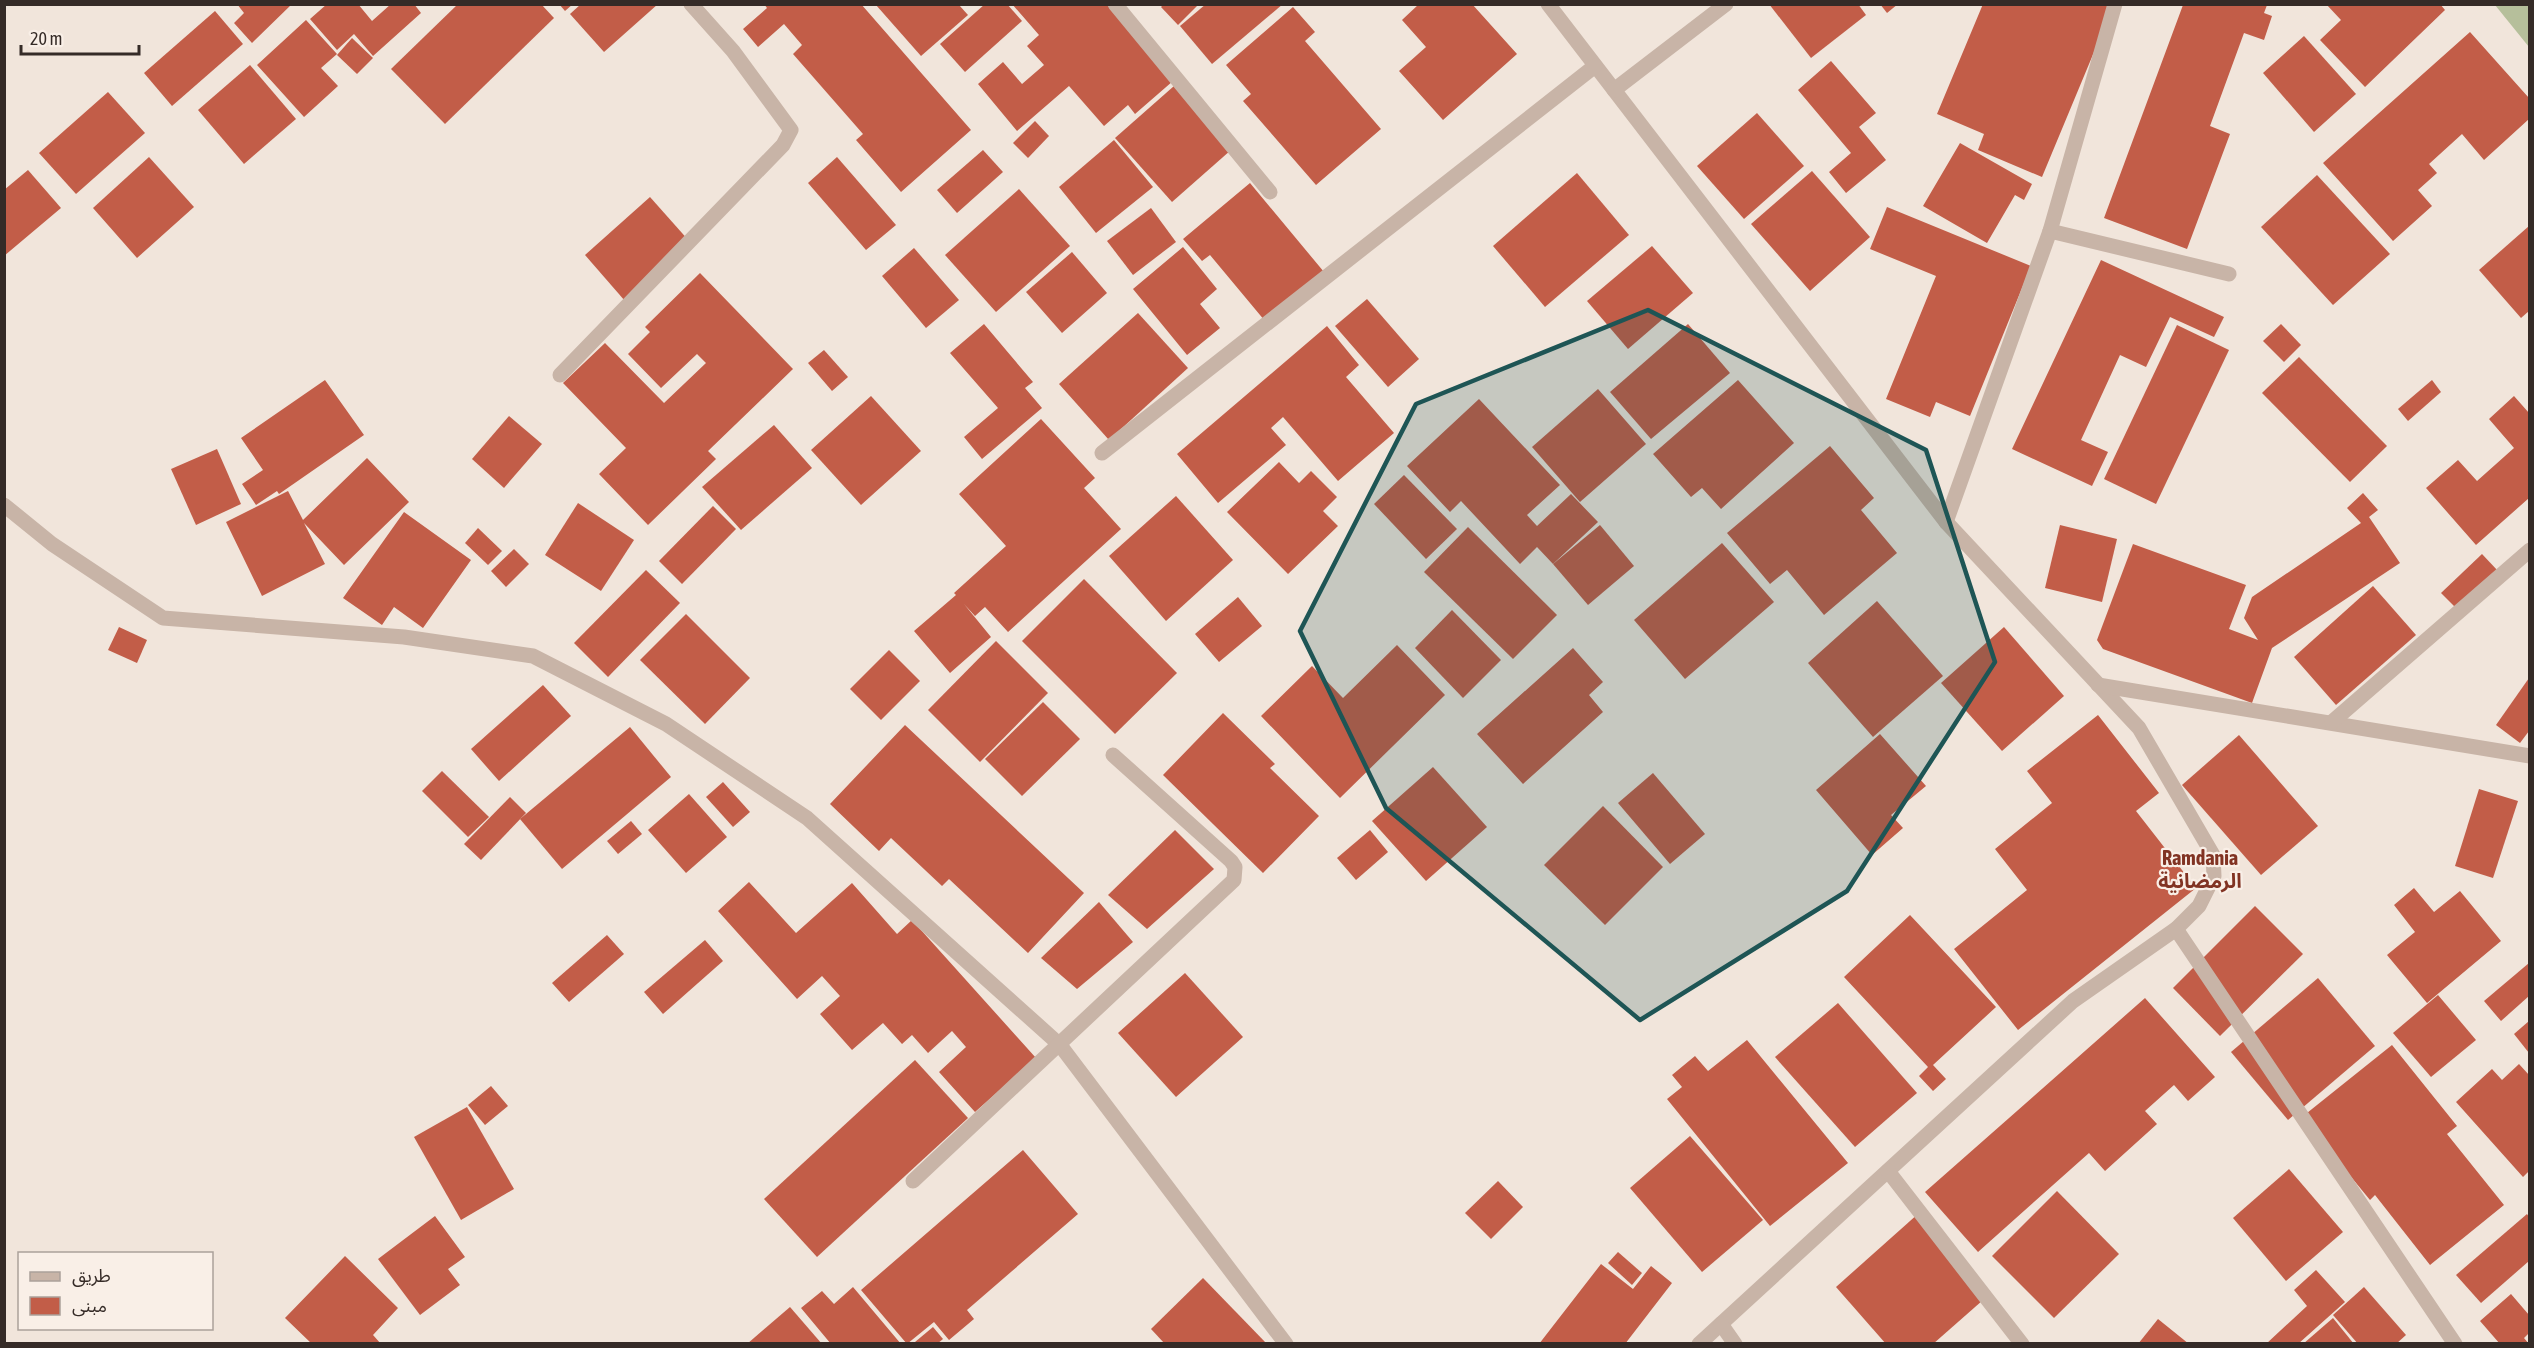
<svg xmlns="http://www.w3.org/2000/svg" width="2534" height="1348" font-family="'Asap Condensed','Noto Sans Arabic',sans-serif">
	<rect width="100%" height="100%" fill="#f1e5db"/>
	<!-- green -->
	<path fill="#b6bf9b" d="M 2495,5 L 2529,5 L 2529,47 Z"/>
	<!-- building -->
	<g fill="#c25d48">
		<path d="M 237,4 L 292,4 L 252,43 L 234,23 L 244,13 Z"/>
		<path d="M 327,4 L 358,4 L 372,21 L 391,4 L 414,4 L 421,13 L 373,56 L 354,34 L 337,50 L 310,19 Z"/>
		<path d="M 458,4 L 541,4 L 554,18 L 445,124 L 391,69 Z"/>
		<path d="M 559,4 L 573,4 L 565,11 Z"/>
		<path d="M 581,4 L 658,4 L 604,52 L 570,14 Z"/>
		<path d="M 764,4 L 861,4 L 971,130 L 901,192 L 856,140 L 863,134 L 793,54 L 802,45 L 784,24 L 758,47 L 743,29 L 767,8 Z"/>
		<path d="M 985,4 L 1007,4 L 1022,21 L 965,72 L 940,44 Z"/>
		<path d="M 1012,4 L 1107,4 L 1173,81 L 1135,114 L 1128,105 L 1104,126 L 1069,86 L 1017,131 L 978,84 L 1003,62 L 1022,84 L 1044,65 L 1027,46 L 1039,35 Z"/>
		<path d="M 1164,4 L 1199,4 L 1178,25 L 1161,7 Z"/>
		<path d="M 1206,4 L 1283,4 L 1212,64 L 1180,26 Z"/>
		<path d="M 1419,4 L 1472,4 L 1517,54 L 1443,120 L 1399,71 L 1426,47 L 1402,20 Z"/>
		<path d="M 1769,4 L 1858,4 L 1866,15 L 1811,58 Z"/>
		<path d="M 1880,4 L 1898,4 L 1887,13 Z"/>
		<path d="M 1983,4 L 2114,4 L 2042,177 L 1978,150 L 1984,134 L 1937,114 Z"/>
		<path d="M 2326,4 L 2440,4 L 2445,10 L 2365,87 L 2320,40 L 2341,20 Z"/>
		<path d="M 876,5 L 959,5 L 968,15 L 921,56 Z"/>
		<path d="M 2183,5 L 2267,5 L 2264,13 L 2272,16 L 2264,40 L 2244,33 L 2210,126 L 2230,134 L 2187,249 L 2104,218 Z"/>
		<path d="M 1293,7 L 1315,32 L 1305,41 L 1381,129 L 1316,185 L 1243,101 L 1251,94 L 1226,65 Z"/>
		<path d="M 215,11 L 243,44 L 172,106 L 144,73 Z"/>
		<path d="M 306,20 L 337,54 L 321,68 L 338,86 L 304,117 L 257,65 Z"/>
		<path d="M 2470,32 L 2529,98 L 2529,119 L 2484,160 L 2462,134 L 2429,164 L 2437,173 L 2418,190 L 2432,206 L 2393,241 L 2323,163 Z"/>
		<path d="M 2304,36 L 2356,94 L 2314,132 L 2263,73 Z"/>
		<path d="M 352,38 L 373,58 L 357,74 L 337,55 Z"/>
		<path d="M 1831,61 L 1876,113 L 1859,127 L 1886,160 L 1846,193 L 1829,172 L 1851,153 L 1798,90 Z"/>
		<path d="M 250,65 L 296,119 L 244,164 L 198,110 Z"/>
		<path d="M 1174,86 L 1231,150 L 1172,202 L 1115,138 Z"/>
		<path d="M 108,92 L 145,133 L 76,194 L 39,153 Z"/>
		<path d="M 1757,113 L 1804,166 L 1744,219 L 1697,166 Z"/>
		<path d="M 1035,121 L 1049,136 L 1028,158 L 1013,143 Z"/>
		<path d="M 1114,140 L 1153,187 L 1096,233 L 1059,187 Z"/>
		<path d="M 1960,143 L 2032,184 L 2024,200 L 2015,195 L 1987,243 L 1923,206 Z"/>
		<path d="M 983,150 L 1003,172 L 957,213 L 937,190 Z"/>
		<path d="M 149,157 L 194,207 L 137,258 L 93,208 Z"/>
		<path d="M 837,157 L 896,225 L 866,250 L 808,183 Z"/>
		<path d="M 28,170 L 61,208 L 4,256 L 4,190 Z"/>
		<path d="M 1812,171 L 1870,237 L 1810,291 L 1751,224 Z"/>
		<path d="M 1577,173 L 1629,235 L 1545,307 L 1493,246 Z"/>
		<path d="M 2317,175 L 2390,254 L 2333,305 L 2261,227 Z"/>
		<path d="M 1250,183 L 1324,272 L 1265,321 L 1210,255 L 1202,261 L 1183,239 Z"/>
		<path d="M 1019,189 L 1070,246 L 996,312 L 945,255 Z"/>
		<path d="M 650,197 L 690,242 L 625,301 L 585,255 Z"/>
		<path d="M 1887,207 L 2031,266 L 1970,416 L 1936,402 L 1930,417 L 1886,399 L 1936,276 L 1870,249 Z"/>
		<path d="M 1151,208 L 1176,242 L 1133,275 L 1107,241 Z"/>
		<path d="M 2529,226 L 2529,311 L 2521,318 L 2479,270 Z"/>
		<path d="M 1652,246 L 1693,293 L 1628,349 L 1587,301 Z"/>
		<path d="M 1183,247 L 1217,289 L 1200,304 L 1220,328 L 1187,355 L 1133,289 Z"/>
		<path d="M 914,248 L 959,300 L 926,328 L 882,276 Z"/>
		<path d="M 1072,252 L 1107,293 L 1062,333 L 1026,292 Z"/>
		<path d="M 2101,260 L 2224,317 L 2214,337 L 2170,317 L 2146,367 L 2120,355 L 2081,440 L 2108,452 L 2092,486 L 2012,449 Z"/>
		<path d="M 700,273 L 793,369 L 708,451 L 716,459 L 648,525 L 599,474 L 626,448 L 563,383 L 605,343 L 664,403 L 706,363 L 697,354 L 661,388 L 628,354 L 650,332 L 645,327 Z"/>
		<path d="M 1367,299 L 1419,359 L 1388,387 L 1335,326 Z"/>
		<path d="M 1138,313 L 1188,368 L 1109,440 L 1059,384 Z"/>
		<path d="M 984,324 L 1033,382 L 1025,388 L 1042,408 L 982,459 L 964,437 L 998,408 L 950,353 Z"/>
		<path d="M 1688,324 L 1730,373 L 1651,439 L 1610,392 Z"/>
		<path d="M 2281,324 L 2301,345 L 2284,362 L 2263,341 Z"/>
		<path d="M 2177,325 L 2229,350 L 2156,504 L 2104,479 Z"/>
		<path d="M 1327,326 L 1359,365 L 1346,377 L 1394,433 L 1338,481 L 1283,417 L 1271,428 L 1286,445 L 1218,503 L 1177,454 Z"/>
		<path d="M 824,350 L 848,377 L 832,391 L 808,363 Z"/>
		<path d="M 2299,357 L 2387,446 L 2350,482 L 2262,393 Z"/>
		<path d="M 325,380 L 364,435 L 279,494 L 277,491 L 256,505 L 242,484 L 263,470 L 241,438 Z"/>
		<path d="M 1738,380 L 1794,443 L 1721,509 L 1702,488 L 1691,497 L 1653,454 Z"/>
		<path d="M 2432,380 L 2441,392 L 2408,421 L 2398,409 Z"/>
		<path d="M 1598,389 L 1646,444 L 1580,502 L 1532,447 Z"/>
		<path d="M 871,396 L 921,451 L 861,505 L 811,450 Z"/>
		<path d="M 2514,396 L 2529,413 L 2529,498 L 2476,545 L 2426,488 L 2458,460 L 2477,481 L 2514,448 L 2489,419 Z"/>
		<path d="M 1479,399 L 1560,485 L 1527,515 L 1537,526 L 1571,494 L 1598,522 L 1553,564 L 1537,547 L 1520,564 L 1461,501 L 1450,512 L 1407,466 Z"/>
		<path d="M 509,416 L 542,444 L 504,488 L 472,459 Z"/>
		<path d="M 1041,419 L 1095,478 L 1084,488 L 1121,529 L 1008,632 L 985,607 L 975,616 L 964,604 L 991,637 L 950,673 L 914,631 L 956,595 L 954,593 L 1006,546 L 959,494 Z"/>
		<path d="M 774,425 L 812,468 L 741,530 L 702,487 Z"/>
		<path d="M 1830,446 L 1874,498 L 1861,510 L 1897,553 L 1824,615 L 1787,570 L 1770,584 L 1727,533 Z"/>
		<path d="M 217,449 L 241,504 L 196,525 L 171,469 Z"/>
		<path d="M 367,458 L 409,502 L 344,565 L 304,523 L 325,564 L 262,596 L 226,522 L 288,491 L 303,520 Z"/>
		<path d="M 1279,462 L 1299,483 L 1311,471 L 1337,497 L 1323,511 L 1338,526 L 1288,574 L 1227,512 Z"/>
		<path d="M 1404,475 L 1457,529 L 1426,559 L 1374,504 Z"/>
		<path d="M 2363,493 L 2378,510 L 2369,517 L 2400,563 L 2272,648 L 2252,703 L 2103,649 L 2097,640 L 2133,544 L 2246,585 L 2229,629 L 2258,640 L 2244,618 L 2252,597 L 2361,523 L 2347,508 Z"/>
		<path d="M 1176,496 L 1233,560 L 1166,621 L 1109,556 Z"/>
		<path d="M 578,503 L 634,540 L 601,591 L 545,555 Z"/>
		<path d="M 713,506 L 736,529 L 682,584 L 659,561 Z"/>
		<path d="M 404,512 L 471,560 L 423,628 L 394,607 L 382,625 L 343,598 Z"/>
		<path d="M 1600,525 L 1634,566 L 1588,605 L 1553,564 Z"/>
		<path d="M 2060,525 L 2117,539 L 2102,602 L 2045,588 Z"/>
		<path d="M 1468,527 L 1557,615 L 1513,659 L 1424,572 Z"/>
		<path d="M 478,528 L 502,551 L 488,565 L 465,543 Z"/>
		<path d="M 1722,543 L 1774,602 L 1685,679 L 1634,620 Z"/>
		<path d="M 514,549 L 529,564 L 506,587 L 491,571 Z"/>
		<path d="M 2482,554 L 2498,571 L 2458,610 L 2441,593 Z"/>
		<path d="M 646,570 L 680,603 L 608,677 L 574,643 Z"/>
		<path d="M 1084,579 L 1177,673 L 1115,734 L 1022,641 Z"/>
		<path d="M 2373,586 L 2416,635 L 2336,705 L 2294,657 Z"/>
		<path d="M 1238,597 L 1262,626 L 1219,662 L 1195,634 Z"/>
		<path d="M 1877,601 L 1943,676 L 1873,737 L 1808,663 Z"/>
		<path d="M 1452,610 L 1501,660 L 1463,698 L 1415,648 Z"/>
		<path d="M 686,614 L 750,678 L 705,724 L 640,660 Z"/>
		<path d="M 119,627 L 147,640 L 137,663 L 108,650 Z"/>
		<path d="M 2004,627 L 2064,696 L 2002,751 L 1941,683 Z"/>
		<path d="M 996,641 L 1048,693 L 980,762 L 928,710 Z"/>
		<path d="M 1397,645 L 1445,695 L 1340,798 L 1261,716 L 1312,666 L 1343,698 Z"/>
		<path d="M 1573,648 L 1603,682 L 1589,695 L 1603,712 L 1523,784 L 1477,734 Z"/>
		<path d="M 889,650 L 920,681 L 881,720 L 850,689 Z"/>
		<path d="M 2529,678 L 2529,731 L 2520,743 L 2496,725 Z"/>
		<path d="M 543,685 L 571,716 L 499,781 L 471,749 Z"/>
		<path d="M 1043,702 L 1080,739 L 1022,796 L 985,759 Z"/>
		<path d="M 1223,713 L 1275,764 L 1270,768 L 1319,816 L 1263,873 L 1163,775 Z"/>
		<path d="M 2098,715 L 2159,793 L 2136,811 L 2196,888 L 2018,1030 L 1954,949 L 2027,890 L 1995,849 L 2052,803 L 2027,771 Z"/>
		<path d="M 905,725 L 1084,893 L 1028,953 L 949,879 L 942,886 L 891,838 L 879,851 L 830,804 Z"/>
		<path d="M 630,727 L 671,777 L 562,869 L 520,819 Z"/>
		<path d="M 1880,734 L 1926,786 L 1891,815 L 1903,828 L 1872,855 L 1816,790 Z"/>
		<path d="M 2239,735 L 2318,826 L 2261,875 L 2182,785 Z"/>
		<path d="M 1433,767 L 1487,827 L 1426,881 L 1372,821 Z"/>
		<path d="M 442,771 L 489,817 L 468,837 L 422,791 Z"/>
		<path d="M 1653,773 L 1705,834 L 1670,864 L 1618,803 Z"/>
		<path d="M 723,782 L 750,812 L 733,827 L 706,797 Z"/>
		<path d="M 2479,789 L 2518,801 L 2493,878 L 2455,866 Z"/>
		<path d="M 689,794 L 727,837 L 686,873 L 648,830 Z"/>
		<path d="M 510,797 L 526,813 L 481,860 L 464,844 Z"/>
		<path d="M 1603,806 L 1663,867 L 1605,925 L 1544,865 Z"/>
		<path d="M 631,821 L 642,834 L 618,854 L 607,841 Z"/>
		<path d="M 1175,830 L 1214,869 L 1147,929 L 1108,895 Z"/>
		<path d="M 1370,830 L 1388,852 L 1356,880 L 1337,858 Z"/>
		<path d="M 749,882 L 796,933 L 852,883 L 897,934 L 912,920 L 1036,1058 L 975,1112 L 939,1072 L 966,1047 L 952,1031 L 928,1053 L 912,1035 L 902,1044 L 883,1023 L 852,1050 L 820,1014 L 840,996 L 822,976 L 797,999 L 718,911 Z"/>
		<path d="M 2414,888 L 2434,912 L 2460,891 L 2501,941 L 2427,1003 L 2387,955 L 2415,932 L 2394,905 Z"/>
		<path d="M 1099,902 L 1133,942 L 1077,989 L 1041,958 Z"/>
		<path d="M 2255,906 L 2303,954 L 2220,1036 L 2173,988 Z"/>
		<path d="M 1910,915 L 1996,1007 L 1933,1065 L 1946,1079 L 1933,1091 L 1919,1076 L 1928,1067 L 1844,977 Z"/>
		<path d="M 607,935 L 624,954 L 569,1002 L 552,983 Z"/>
		<path d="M 705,940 L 723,961 L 663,1014 L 644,992 Z"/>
		<path d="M 2529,963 L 2529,996 L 2501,1021 L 2484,1001 Z"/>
		<path d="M 1185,973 L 1243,1037 L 1176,1097 L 1118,1033 Z"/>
		<path d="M 2318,978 L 2375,1046 L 2288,1120 L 2231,1052 Z"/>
		<path d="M 2438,995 L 2476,1040 L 2431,1077 L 2393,1033 Z"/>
		<path d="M 2145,998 L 2215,1077 L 2188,1101 L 2174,1085 L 2145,1111 L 2157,1124 L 2105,1171 L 2089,1153 L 1978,1252 L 1925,1192 Z"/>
		<path d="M 1838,1003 L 1917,1093 L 1855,1147 L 1775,1057 Z"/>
		<path d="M 2529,1021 L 2529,1053 L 2514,1034 Z"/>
		<path d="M 1747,1040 L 1848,1163 L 1770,1226 L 1667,1099 L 1682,1087 L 1672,1075 L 1695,1056 L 1708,1071 Z"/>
		<path d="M 2392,1045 L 2457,1126 L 2447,1134 L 2504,1205 L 2430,1265 L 2375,1195 L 2370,1200 L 2302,1117 Z"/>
		<path d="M 915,1060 L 968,1118 L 817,1257 L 764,1199 Z"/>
		<path d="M 2519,1064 L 2529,1075 L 2529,1171 L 2523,1177 L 2456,1102 L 2492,1069 L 2502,1080 Z"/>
		<path d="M 491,1086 L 508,1106 L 485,1125 L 468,1105 Z"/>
		<path d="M 467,1107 L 514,1189 L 461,1220 L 414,1137 Z"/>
		<path d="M 1690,1136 L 1763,1220 L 1702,1272 L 1630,1188 Z"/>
		<path d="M 1023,1150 L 1078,1214 L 967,1310 L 974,1319 L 949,1340 L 934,1322 L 907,1344 L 861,1290 Z"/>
		<path d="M 2289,1169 L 2343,1232 L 2286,1281 L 2233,1218 Z"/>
		<path d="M 1498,1181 L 1523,1207 L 1491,1239 L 1465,1213 Z"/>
		<path d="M 2057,1191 L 2119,1254 L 2054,1318 L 1992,1256 Z"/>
		<path d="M 1919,1213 L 1991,1293 L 1933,1344 L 1886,1344 L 1836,1287 Z"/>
		<path d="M 2527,1214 L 2529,1217 L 2529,1261 L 2481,1303 L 2456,1275 Z"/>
		<path d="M 435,1216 L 465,1257 L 448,1269 L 460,1285 L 420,1315 L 378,1259 Z"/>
		<path d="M 1618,1252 L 1642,1273 L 1632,1285 L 1608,1263 Z"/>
		<path d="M 345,1256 L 398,1308 L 373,1335 L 381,1344 L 312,1344 L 285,1318 Z"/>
		<path d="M 1601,1264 L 1633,1289 L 1651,1266 L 1672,1283 L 1625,1344 L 1539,1344 Z"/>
		<path d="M 2316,1270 L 2345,1302 L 2298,1344 L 2266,1344 L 2307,1306 L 2294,1290 Z"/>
		<path d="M 1203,1278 L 1267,1344 L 1165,1344 L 1151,1329 Z"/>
		<path d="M 853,1287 L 901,1344 L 831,1344 L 801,1308 L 822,1291 L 834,1304 Z"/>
		<path d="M 2364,1287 L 2406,1335 L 2396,1344 L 2358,1344 L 2333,1315 Z"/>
		<path d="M 2511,1294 L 2529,1315 L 2529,1333 L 2524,1338 L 2529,1344 L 2500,1344 L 2480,1321 Z"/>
		<path d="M 790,1307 L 822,1344 L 747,1344 Z"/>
		<path d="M 2333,1318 L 2354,1344 L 2303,1344 Z"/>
		<path d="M 2158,1319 L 2189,1344 L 2138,1344 Z"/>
		<path d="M 933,1327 L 943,1339 L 937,1344 L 916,1344 L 915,1342 Z"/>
	</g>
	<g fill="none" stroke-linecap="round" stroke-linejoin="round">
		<!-- minor -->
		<g stroke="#c8b4a7" stroke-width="15">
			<path d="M 1115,4 L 1270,192"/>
			<path d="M 1548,4 L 1946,522 L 2139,728 L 2213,855 L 2214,876 L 2199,906 L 2176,929 L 2073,1001 L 1699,1344"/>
			<path d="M 1614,90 L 1726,4"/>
			<path d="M 2050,231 L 2229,274"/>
			<path d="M 560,375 L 783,145 L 791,130 L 733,51 L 691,4"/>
			<path d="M 1102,453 L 1595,66"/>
			<path d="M 4,505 L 52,544 L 163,618 L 404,637 L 533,656 L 666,724 L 807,818 L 1060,1045 L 1286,1344"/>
			<path d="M 1946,522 L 2050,231 L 2115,4"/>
			<path d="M 2098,685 L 2530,756"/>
			<path d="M 2332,722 L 2530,550"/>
			<path d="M 2176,929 L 2455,1344"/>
			<path d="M 1888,1171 L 2022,1344"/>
			<path d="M 913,1181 L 1234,880 L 1235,867 L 1231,861 L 1113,755"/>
			<path d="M 1721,1324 L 1735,1344"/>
		</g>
	</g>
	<!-- marked area -->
	<path fill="#1e5555" fill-opacity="0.2" stroke="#1e5555" stroke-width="4.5" stroke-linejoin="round" d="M 1648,310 L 1926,450 L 1995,662 L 1847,891 L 1640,1020 L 1386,808 L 1300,631 L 1416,404 Z"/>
	<g text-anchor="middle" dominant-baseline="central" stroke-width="4.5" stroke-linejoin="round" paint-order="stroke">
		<!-- quarter labels -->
		<g font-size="20" font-weight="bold" fill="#813323" stroke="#f9efe7">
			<text x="2200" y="857">Ramdania<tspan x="2200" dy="23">الرمضانية</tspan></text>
		</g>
	</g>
	<!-- border -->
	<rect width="2534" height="1348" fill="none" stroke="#352b27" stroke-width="12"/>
	<!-- legend -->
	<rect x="18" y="1252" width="195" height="78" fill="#f9efe7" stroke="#aba19a" stroke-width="1.5"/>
	<rect x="30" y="1272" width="30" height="9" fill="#c8b4a7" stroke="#aba19a" stroke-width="1.5"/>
	<text x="72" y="1282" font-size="18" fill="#352b27">طريق</text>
	<rect x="30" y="1297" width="30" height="18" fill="#c25d48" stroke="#aba19a" stroke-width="1.5"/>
	<text x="72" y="1312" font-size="18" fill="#352b27">مبنى</text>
	<!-- scale -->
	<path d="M21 45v9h118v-9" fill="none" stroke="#352b27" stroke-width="3"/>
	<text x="30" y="45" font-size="18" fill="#352b27" stroke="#f9efe7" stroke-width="4.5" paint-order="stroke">20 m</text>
</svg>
